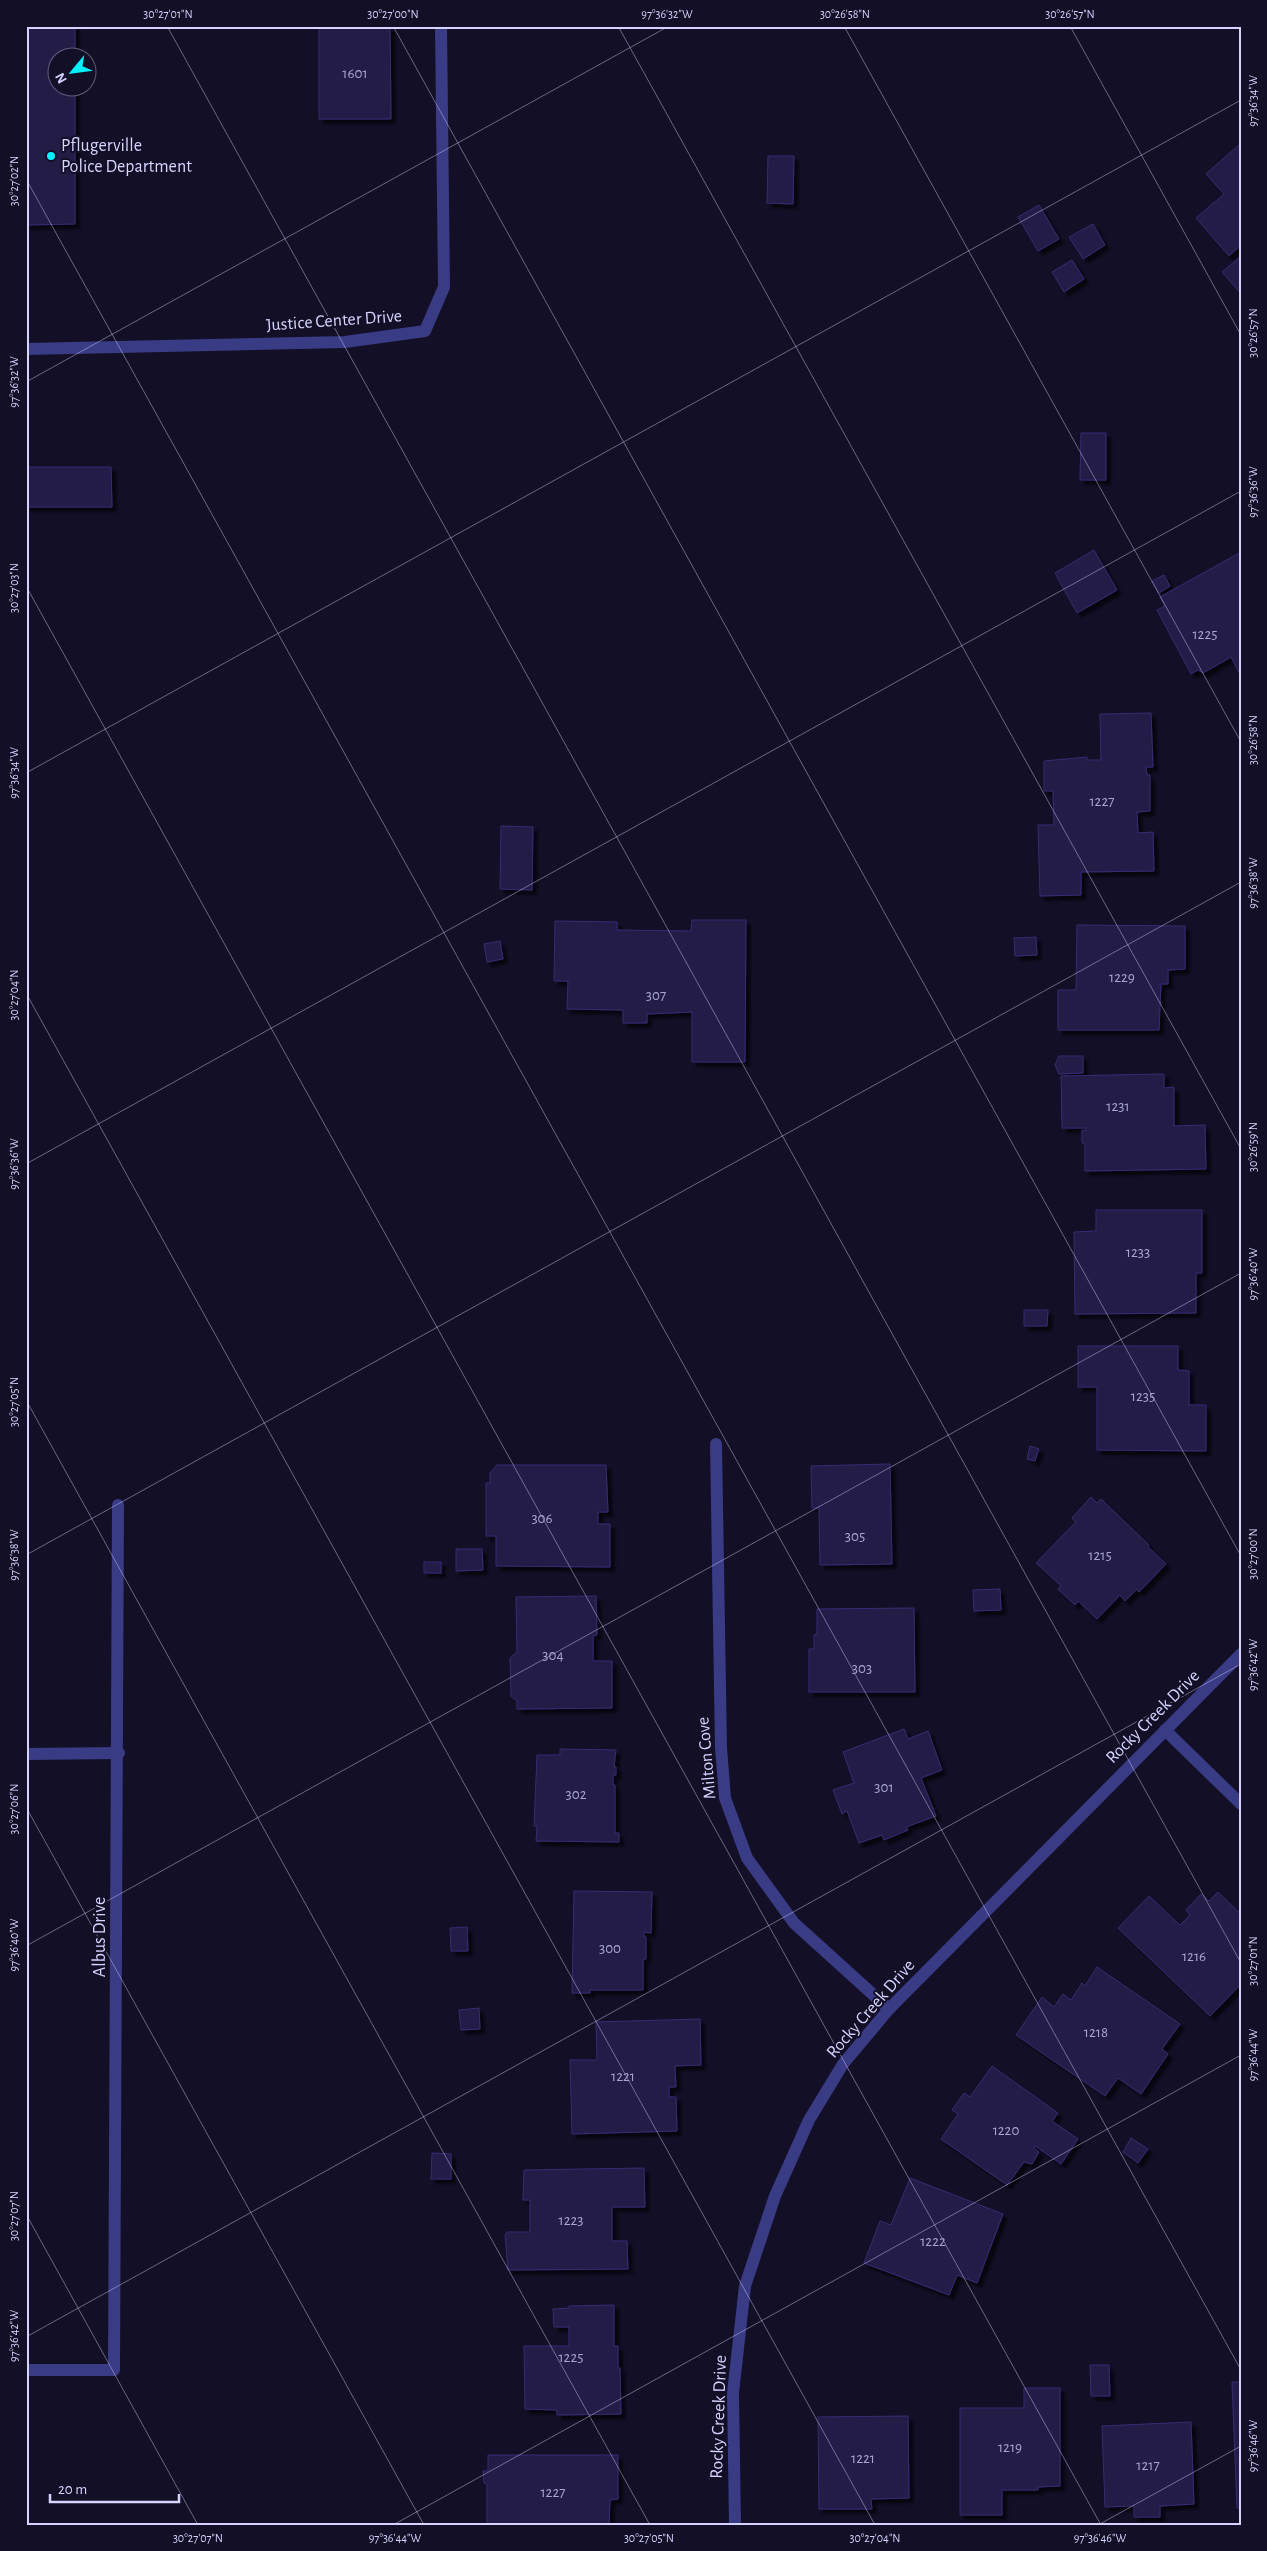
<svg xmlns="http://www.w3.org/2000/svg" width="1267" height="2551" font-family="'Alegreya Sans',sans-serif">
	<defs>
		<filter id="shadow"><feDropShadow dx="4.5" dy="4.5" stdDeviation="1" flood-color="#0009"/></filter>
	</defs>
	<rect width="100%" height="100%" fill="#120f26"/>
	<!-- building -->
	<g fill="#211b47" stroke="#372d73" filter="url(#shadow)">
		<path d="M 26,26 L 75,26 L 75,58 L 58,58 L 58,88 L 75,88 L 75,224 L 26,225 Z"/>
		<path d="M 319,26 L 390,26 L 391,119 L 319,119 Z"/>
		<path d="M 1241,143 L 1241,245 L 1229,256 L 1196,218 L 1224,194 L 1206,174 Z"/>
		<path d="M 768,156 L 794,156 L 793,204 L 767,203 Z"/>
		<path d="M 1039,205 L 1059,239 L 1038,251 L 1018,217 Z"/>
		<path d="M 1093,224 L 1105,245 L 1083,259 L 1069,237 Z"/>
		<path d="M 1241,256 L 1241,294 L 1222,272 Z"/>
		<path d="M 1072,260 L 1084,279 L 1064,292 L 1052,272 Z"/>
		<path d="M 1081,433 L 1106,433 L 1106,480 L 1080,480 Z"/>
		<path d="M 26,467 L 111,467 L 112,507 L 26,507 Z"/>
		<path d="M 1094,550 L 1117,590 L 1077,613 L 1055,573 Z"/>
		<path d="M 1241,552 L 1241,676 L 1231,657 L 1203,673 L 1198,670 L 1191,674 L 1157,610 L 1165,606 L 1160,597 Z"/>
		<path d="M 1164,575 L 1170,586 L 1159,593 L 1152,581 Z"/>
		<path d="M 1151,713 L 1153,767 L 1146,767 L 1147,775 L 1150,775 L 1150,811 L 1137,812 L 1138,833 L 1153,832 L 1154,871 L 1081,872 L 1081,895 L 1040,896 L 1038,825 L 1054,825 L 1053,791 L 1044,791 L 1044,761 L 1087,757 L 1087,760 L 1101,760 L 1100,714 Z"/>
		<path d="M 501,826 L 533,827 L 532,890 L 500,889 Z"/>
		<path d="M 692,920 L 746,920 L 745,1062 L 692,1062 L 692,1012 L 647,1014 L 647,1023 L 623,1023 L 623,1010 L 567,1009 L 568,981 L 554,981 L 555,921 L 617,922 L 617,930 L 691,931 Z"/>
		<path d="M 1077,925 L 1185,926 L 1185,969 L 1168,970 L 1168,984 L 1161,984 L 1159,1030 L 1058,1030 L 1058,990 L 1076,990 Z"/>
		<path d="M 1036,937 L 1037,955 L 1015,956 L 1014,938 Z"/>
		<path d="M 500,941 L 503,959 L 487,962 L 484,944 Z"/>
		<path d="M 1059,1056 L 1083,1056 L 1083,1073 L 1059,1074 L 1055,1065 Z"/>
		<path d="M 1164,1074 L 1164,1088 L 1174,1087 L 1174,1126 L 1205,1125 L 1206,1169 L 1085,1171 L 1085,1143 L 1082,1143 L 1082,1130 L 1086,1131 L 1086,1128 L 1062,1128 L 1061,1076 Z"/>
		<path d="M 1096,1210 L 1202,1210 L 1202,1273 L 1196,1273 L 1196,1313 L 1075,1314 L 1074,1232 L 1096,1231 Z"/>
		<path d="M 1024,1310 L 1048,1310 L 1047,1326 L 1024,1326 Z"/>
		<path d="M 1078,1346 L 1178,1346 L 1178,1370 L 1189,1371 L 1189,1405 L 1206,1405 L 1206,1451 L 1097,1450 L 1097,1387 L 1078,1387 Z"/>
		<path d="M 1030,1446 L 1039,1449 L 1035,1461 L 1027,1459 Z"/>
		<path d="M 890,1464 L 892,1564 L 820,1565 L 819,1508 L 812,1508 L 811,1466 Z"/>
		<path d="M 497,1465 L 606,1465 L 608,1512 L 598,1512 L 598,1524 L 610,1524 L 610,1567 L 496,1566 L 496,1536 L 486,1536 L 486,1483 L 490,1483 L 490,1473 Z"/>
		<path d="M 1091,1497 L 1097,1503 L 1101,1499 L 1149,1545 L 1148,1547 L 1166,1564 L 1139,1592 L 1137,1589 L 1125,1601 L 1120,1595 L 1097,1619 L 1078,1601 L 1075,1605 L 1058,1589 L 1061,1586 L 1036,1563 L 1076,1522 L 1072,1518 Z"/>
		<path d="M 456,1549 L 482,1549 L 483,1570 L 456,1571 Z"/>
		<rect x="424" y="1562" width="17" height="11"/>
		<path d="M 1000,1589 L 1001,1610 L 974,1611 L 973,1590 Z"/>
		<path d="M 596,1596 L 597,1635 L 593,1636 L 593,1661 L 612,1661 L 612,1708 L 517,1709 L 517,1701 L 511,1696 L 510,1658 L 517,1652 L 516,1597 Z"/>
		<path d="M 914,1608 L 915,1692 L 809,1692 L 809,1649 L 814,1649 L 814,1635 L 817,1634 L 817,1609 Z"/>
		<path d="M 904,1729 L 908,1739 L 928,1731 L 942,1770 L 921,1778 L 936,1816 L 906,1827 L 908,1830 L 884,1840 L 882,1835 L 859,1843 L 847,1811 L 842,1814 L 833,1790 L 854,1783 L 843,1752 Z"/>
		<path d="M 560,1749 L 616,1750 L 614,1767 L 616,1767 L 616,1775 L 613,1775 L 613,1785 L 615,1785 L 615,1833 L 619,1833 L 619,1842 L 536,1841 L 537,1826 L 534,1826 L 537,1755 L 560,1755 Z"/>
		<path d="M 574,1891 L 652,1892 L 651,1933 L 644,1932 L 644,1937 L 646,1937 L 646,1959 L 643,1959 L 643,1990 L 590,1990 L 590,1993 L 572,1993 Z"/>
		<path d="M 1218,1892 L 1241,1914 L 1241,1984 L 1210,2016 L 1118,1928 L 1149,1896 L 1180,1925 L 1190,1915 L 1186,1910 L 1201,1894 L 1209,1901 Z"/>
		<path d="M 467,1927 L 468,1951 L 451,1951 L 450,1928 Z"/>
		<path d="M 1097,1967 L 1180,2024 L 1162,2049 L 1168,2054 L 1141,2094 L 1118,2078 L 1105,2096 L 1016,2035 L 1042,1997 L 1054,2007 L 1063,1994 L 1071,2000 L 1082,1983 L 1085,1986 Z"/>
		<path d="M 479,2008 L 480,2029 L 461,2030 L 459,2010 Z"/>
		<path d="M 700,2019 L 701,2065 L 675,2066 L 676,2087 L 669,2087 L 669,2097 L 676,2097 L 677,2131 L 572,2134 L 570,2060 L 597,2060 L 596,2022 Z"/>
		<path d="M 992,2066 L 1058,2113 L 1052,2121 L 1078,2139 L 1061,2164 L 1035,2146 L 1034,2148 L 1039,2152 L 1032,2164 L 1024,2162 L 1007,2185 L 941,2139 L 958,2114 L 952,2110 L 964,2093 L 970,2097 Z"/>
		<path d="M 1131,2138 L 1148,2149 L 1138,2163 L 1123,2152 Z"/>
		<path d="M 432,2153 L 451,2154 L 451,2179 L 431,2179 Z"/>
		<path d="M 644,2168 L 645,2207 L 612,2207 L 612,2241 L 627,2241 L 628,2269 L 508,2270 L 505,2235 L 507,2232 L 530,2232 L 530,2200 L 523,2200 L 524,2170 Z"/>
		<path d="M 910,2178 L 1003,2214 L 977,2283 L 957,2275 L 949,2295 L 864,2263 L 880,2221 L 891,2225 Z"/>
		<path d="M 614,2305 L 614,2346 L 618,2346 L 618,2368 L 620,2368 L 621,2414 L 557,2415 L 557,2410 L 525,2409 L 524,2346 L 569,2346 L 569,2327 L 554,2327 L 553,2309 L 569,2308 L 569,2306 Z"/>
		<path d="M 1090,2365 L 1109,2365 L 1110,2396 L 1091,2396 Z"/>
		<path d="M 1232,2382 L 1241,2382 L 1241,2508 L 1237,2508 Z"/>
		<path d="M 1024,2388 L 1060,2388 L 1060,2486 L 1038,2487 L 1038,2490 L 1002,2490 L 1002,2515 L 960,2515 L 960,2408 L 1024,2408 Z"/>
		<path d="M 908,2416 L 909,2498 L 871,2499 L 872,2509 L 819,2509 L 818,2417 Z"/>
		<path d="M 1191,2422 L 1194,2504 L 1160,2506 L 1160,2517 L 1134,2517 L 1134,2506 L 1105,2507 L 1102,2426 Z"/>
		<path d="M 488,2455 L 618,2455 L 618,2499 L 610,2500 L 609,2525 L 487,2525 L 487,2484 L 484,2483 L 483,2471 L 488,2471 Z"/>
	</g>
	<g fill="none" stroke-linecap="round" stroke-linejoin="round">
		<!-- lane -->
		<path stroke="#3a3b85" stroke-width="12" d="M 26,349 L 345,342 L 425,331 L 444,287 L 441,26"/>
		<!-- street -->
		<g stroke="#3a3b85" stroke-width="12">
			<path d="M 716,1444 L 721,1748 L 725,1798 L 747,1858 L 794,1923 L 889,2009"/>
			<path d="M 1165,1730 L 1241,1804"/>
			<path d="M 26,1754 L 119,1753"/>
			<path d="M 26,2370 L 114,2370 L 118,1505"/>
			<path d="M 735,2525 L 733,2393 L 745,2286 L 775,2196 L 809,2120 L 843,2064 L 889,2009 L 1241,1654"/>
		</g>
	</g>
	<!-- ticks -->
	<path fill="none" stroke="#d6d3ff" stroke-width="1" stroke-opacity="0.45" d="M 167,26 L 1241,1963M 393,26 L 1241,1556M 618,26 L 1241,1149M 844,26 L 1241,742M 1070,26 L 1241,335M 26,179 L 1241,2370M 26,382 L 669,26M 26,586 L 1101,2525M 26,773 L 1241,100M 26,993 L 875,2525M 26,1164 L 1241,491M 26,1400 L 650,2525M 26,1555 L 1241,882M 26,1807 L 424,2525M 26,1946 L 1241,1273M 26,2214 L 198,2525M 26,2337 L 1241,1664M 393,2525 L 1241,2055M 1098,2525 L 1241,2446"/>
	<!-- markers -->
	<circle fill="#00f2fe" stroke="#120f26" stroke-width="2" cx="51" cy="156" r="5"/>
	<g text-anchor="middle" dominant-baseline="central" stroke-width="4" stroke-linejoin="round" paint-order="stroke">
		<!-- number labels -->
		<g font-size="15" fill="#a9a5d1">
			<text x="355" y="73">1601</text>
			<text x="1205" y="634">1225</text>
			<text x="1102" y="801">1227</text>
			<text x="1122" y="977">1229</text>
			<text x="656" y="995">307</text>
			<text x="1118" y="1106">1231</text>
			<text x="1138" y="1252">1233</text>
			<text x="1143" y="1396">1235</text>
			<text x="542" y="1518">306</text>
			<text x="855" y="1536">305</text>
			<text x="1100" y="1555">1215</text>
			<text x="553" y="1655">304</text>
			<text x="862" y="1668">303</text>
			<text x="884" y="1787">301</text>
			<text x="576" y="1794">302</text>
			<text x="610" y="1948">300</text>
			<text x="1194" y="1956">1216</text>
			<text x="1096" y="2032">1218</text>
			<text x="623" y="2076">1221</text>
			<text x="1006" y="2130">1220</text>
			<text x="571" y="2220">1223</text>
			<text x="933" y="2241">1222</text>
			<text x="571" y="2357">1225</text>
			<text x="1010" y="2447">1219</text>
			<text x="863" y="2458">1221</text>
			<text x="1148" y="2465">1217</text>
			<text x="553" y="2492">1227</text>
		</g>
		<!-- poi labels -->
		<g font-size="18" fill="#d6d3ff" stroke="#120f26" text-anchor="start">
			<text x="61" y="146">Pflugerville<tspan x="61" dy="21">Police Department</tspan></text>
		</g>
		<!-- street labels -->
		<g font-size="18" fill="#d6d3ff" stroke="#120f26">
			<text transform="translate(334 321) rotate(-4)">Justice Center Drive</text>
			<text transform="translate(1153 1717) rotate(-45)">Rocky Creek Drive</text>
			<text transform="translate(707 1758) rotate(-95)">Milton Cove</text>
			<text transform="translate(100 1937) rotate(-90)">Albus Drive</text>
			<text transform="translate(871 2009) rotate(-49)">Rocky Creek Drive</text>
			<text transform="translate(719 2417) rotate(-88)">Rocky Creek Drive</text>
		</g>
	</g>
	<!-- border -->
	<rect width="1267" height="2551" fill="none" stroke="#120f26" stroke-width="55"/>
	<!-- north arrow -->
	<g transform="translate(72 72) rotate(241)"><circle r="24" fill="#120f26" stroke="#605d7d"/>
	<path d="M0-4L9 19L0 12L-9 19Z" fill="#00f2fe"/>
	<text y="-8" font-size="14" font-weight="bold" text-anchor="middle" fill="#d6d3ff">N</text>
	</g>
	<!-- scale -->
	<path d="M50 2494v8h129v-8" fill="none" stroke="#d6d3ff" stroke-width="2.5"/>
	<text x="58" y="2494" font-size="15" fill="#d6d3ff" stroke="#120f26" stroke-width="4" paint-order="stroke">20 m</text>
	<rect x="28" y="28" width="1212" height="2496" fill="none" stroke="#d6d3ff" stroke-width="2"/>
	<g font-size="12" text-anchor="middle" fill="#d6d3ff">
		<text x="168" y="18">30°27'01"N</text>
		<text x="393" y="18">30°27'00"N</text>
		<text x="667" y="18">97°36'32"W</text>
		<text x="845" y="18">30°26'58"N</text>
		<text x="1070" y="18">30°26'57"N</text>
		<text transform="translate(1253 101) rotate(-90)" y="4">97°36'34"W</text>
		<text transform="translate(14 181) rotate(-90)" y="4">30°27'02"N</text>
		<text transform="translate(1253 333) rotate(-90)" y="4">30°26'57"N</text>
		<text transform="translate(14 382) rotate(-90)" y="4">97°36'32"W</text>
		<text transform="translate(1253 492) rotate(-90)" y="4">97°36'36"W</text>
		<text transform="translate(14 588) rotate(-90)" y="4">30°27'03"N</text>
		<text transform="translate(1253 740) rotate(-90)" y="4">30°26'58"N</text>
		<text transform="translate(14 773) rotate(-90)" y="4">97°36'34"W</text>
		<text transform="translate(1253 883) rotate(-90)" y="4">97°36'38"W</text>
		<text transform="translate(14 995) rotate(-90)" y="4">30°27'04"N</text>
		<text transform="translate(1253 1147) rotate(-90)" y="4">30°26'59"N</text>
		<text transform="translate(14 1164) rotate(-90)" y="4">97°36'36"W</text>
		<text transform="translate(1253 1274) rotate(-90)" y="4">97°36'40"W</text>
		<text transform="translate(14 1402) rotate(-90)" y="4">30°27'05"N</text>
		<text transform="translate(1253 1554) rotate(-90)" y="4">30°27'00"N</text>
		<text transform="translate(14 1555) rotate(-90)" y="4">97°36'38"W</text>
		<text transform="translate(1253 1665) rotate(-90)" y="4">97°36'42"W</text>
		<text transform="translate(14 1809) rotate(-90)" y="4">30°27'06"N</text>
		<text transform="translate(14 1945) rotate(-90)" y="4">97°36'40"W</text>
		<text transform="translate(1253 1961) rotate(-90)" y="4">30°27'01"N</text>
		<text transform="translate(1253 2055) rotate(-90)" y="4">97°36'44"W</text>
		<text transform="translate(14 2216) rotate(-90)" y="4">30°27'07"N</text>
		<text transform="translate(14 2336) rotate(-90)" y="4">97°36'42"W</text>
		<text transform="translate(1253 2446) rotate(-90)" y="4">97°36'46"W</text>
		<text x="198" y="2542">30°27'07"N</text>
		<text x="395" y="2542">97°36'44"W</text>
		<text x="649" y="2542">30°27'05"N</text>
		<text x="875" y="2542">30°27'04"N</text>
		<text x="1100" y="2542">97°36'46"W</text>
	</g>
</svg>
